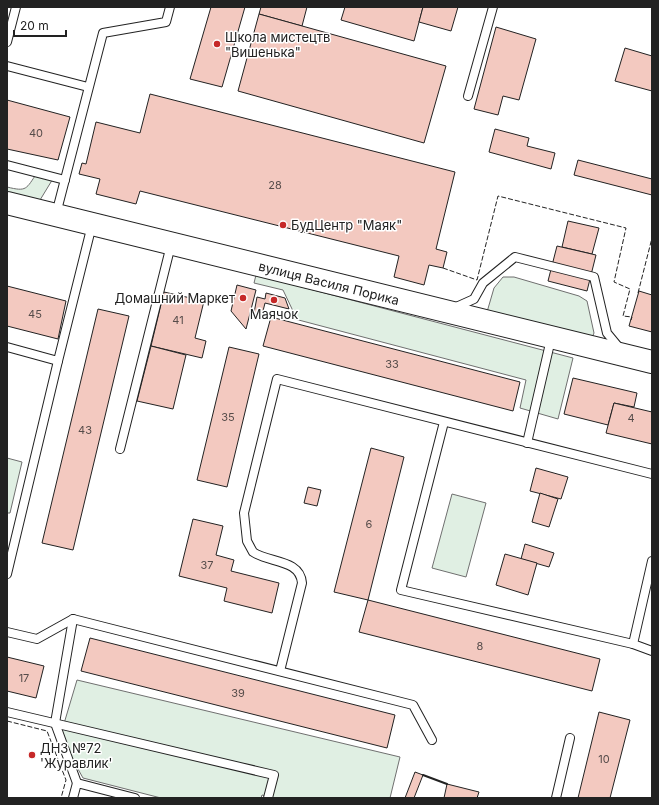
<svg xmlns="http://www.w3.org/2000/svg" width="659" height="805" font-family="Inter,sans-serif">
	<rect width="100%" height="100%" fill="#fff"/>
	<!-- green -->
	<g fill="#e0efe3" stroke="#6f6f6f">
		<path d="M 37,173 L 54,177 L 37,205 L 7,203 L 7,187 C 27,192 26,189 37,173 Z"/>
		<path d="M 256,275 L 573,358 L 558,419 L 520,408 L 526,380 L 291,318 L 293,311 L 283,290 L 254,283 Z"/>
		<path d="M 503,277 L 514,277 L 579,296 L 587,301 L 594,333 L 591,340 L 487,312 L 494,288 Z"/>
		<path d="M 7,458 L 22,462 L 10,513 L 7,513 Z"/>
		<path d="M 452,494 L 486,503 L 466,577 L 432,568 Z"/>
		<path d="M 77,680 L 400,757 L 390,798 L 275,798 L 262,795 L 261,798 L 161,798 L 83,778 L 60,737 Z"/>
	</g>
	<!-- building -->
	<g fill="#f3c9c0" stroke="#222">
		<path d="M 211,7 L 245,7 L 222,87 L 190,79 Z"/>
		<path d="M 261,7 L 307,7 L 302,26 L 259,14 Z"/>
		<path d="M 345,7 L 423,7 L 414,41 L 341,20 Z"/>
		<path d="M 423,7 L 458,7 L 451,31 L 419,22 Z"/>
		<path d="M 259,14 L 446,66 L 424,143 L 238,91 Z"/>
		<path d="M 496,27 L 536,39 L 519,100 L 503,96 L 498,115 L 474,109 Z"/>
		<path d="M 625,48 L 652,56 L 652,91 L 615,81 Z"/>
		<path d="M 150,94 L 455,172 L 436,249 L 447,252 L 443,268 L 429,265 L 424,285 L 394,277 L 399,256 L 140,191 L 136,204 L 96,194 L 100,179 L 79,174 L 82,163 L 86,164 L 96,122 L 140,133 Z"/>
		<path d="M 7,100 L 70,117 L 58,160 L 7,149 Z"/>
		<path d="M 495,129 L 529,138 L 527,146 L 555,153 L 551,169 L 489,152 Z"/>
		<path d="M 578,160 L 652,179 L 652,195 L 574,175 Z"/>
		<path d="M 568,221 L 599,228 L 592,254 L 562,247 Z"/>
		<path d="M 557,246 L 596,255 L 587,291 L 548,281 Z"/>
		<path d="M 237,285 L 256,290 L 246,329 L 231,311 Z"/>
		<path d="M 7,286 L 66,301 L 58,339 L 7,326 Z"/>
		<path d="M 639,291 L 652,295 L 652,332 L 629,326 Z"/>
		<path d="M 164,292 L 204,301 L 195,338 L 206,341 L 202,358 L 151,346 Z"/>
		<path d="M 266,293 L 285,298 L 289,309 L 265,303 L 262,315 L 254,313 L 257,297 L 265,299 Z"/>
		<path d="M 98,309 L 129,316 L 73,550 L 42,543 Z"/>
		<path d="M 271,317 L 520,382 L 513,411 L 263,346 Z"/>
		<path d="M 151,346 L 186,355 L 173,409 L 137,401 Z"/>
		<path d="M 229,347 L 259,354 L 227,487 L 197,480 Z"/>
		<path d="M 573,378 L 637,393 L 634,407 L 614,403 L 608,425 L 564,414 Z"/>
		<path d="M 614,403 L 652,412 L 652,444 L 606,433 Z"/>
		<path d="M 371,448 L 404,457 L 368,600 L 334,592 Z"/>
		<path d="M 536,468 L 568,477 L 561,499 L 530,491 Z"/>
		<path d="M 308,487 L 321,490 L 317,506 L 304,503 Z"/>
		<path d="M 540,493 L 558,499 L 549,527 L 532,522 Z"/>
		<path d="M 193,519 L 223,526 L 216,555 L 234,560 L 231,571 L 279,583 L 272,613 L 224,601 L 227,588 L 179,576 Z"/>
		<path d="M 525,544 L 554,553 L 549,567 L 521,559 Z"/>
		<path d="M 505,554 L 537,563 L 528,595 L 496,585 Z"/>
		<path d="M 368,600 L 600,659 L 592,691 L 359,632 Z"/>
		<path d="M 90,638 L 395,715 L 387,748 L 81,671 Z"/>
		<path d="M 7,657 L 44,666 L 36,698 L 7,691 Z"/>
		<path d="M 599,712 L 630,720 L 610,798 L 578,798 Z"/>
		<path d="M 415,772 L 423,775 L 414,798 L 405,798 Z"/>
		<path d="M 447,784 L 479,792 L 477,798 L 444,798 Z"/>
	</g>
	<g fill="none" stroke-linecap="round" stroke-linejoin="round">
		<!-- lane casing -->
		<g stroke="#222" stroke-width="10">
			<g id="lane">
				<path d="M 7,42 L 16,7"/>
				<path d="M 7,66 L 88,87"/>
				<path d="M 468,96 L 493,7"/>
				<path d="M 7,165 L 65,180"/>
				<path d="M 56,214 L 103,33 L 166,22 L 170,7"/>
				<path d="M 454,308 L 474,299 L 483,283 L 515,257 L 594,277 L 607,333 L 621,350"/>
				<path d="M 7,347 L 58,361 L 92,225"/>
				<path d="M 444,422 L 401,590 L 633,644"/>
				<path d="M 527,443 L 551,339"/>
				<path d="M 120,449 L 171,245"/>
				<path d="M 652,561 L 633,644 L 652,651"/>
				<path d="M 7,574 L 58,361"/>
				<path d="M 73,619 L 55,723 L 77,783"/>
				<path d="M 7,632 L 37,639 L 73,619 L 413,705 L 432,740"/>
				<path d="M 280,671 L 302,583 C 300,559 269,563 253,552 L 247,541 L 244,513 L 277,379 L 652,474"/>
				<path d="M 7,712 L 274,775 L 268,798"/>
				<path d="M 73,798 L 77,783 L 135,798"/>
				<path d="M 556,798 L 570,738"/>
			</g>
		</g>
		<!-- secondary casing -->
		<g stroke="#222" stroke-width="24">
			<path id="secondary" d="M 7,203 L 652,362"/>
		</g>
		<!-- lane -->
		<use href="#lane" stroke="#fff" stroke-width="8"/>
		<!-- secondary -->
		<use href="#secondary" stroke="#fff" stroke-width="22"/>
		<!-- fence -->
		<g stroke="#222" stroke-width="1" stroke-dasharray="5 2" stroke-linecap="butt">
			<path d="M 443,268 L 477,280 L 498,196 L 626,228 L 614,282 L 630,289 L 623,316 L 632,317 L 631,320"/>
			<path d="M 638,293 L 652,238"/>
			<path d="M 7,721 L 47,731 L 66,780 L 61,798"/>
		</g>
		<!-- wall -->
		<path stroke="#222" stroke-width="2" d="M 423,775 L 447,784"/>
	</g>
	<!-- markers -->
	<g fill="#c62828" stroke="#fff" stroke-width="1.5">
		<circle cx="217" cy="44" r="4"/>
		<circle cx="283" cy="225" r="4"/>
		<circle cx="243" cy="298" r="4"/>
		<circle cx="274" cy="300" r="4"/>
		<circle cx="32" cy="755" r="4"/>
	</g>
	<g text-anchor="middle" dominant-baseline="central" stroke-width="3" stroke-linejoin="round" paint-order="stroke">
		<!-- number labels -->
		<g font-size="11" fill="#564c4a">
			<text x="36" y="133">40</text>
			<text x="275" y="185">28</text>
			<text x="35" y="314">45</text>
			<text x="178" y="320">41</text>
			<text x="392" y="364">33</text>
			<text x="228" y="417">35</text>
			<text x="631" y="418">4</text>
			<text x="85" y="430">43</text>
			<text x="369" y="524">6</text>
			<text x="207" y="565">37</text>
			<text x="480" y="646">8</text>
			<text x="24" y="678">17</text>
			<text x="238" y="693">39</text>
			<text x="604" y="759">10</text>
		</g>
		<!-- poi labels -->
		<g font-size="13" fill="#222" stroke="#fff" text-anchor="start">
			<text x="225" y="37">Школа мистецтв<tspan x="225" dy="15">"Вишенька"</tspan></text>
			<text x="291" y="225">БудЦентр "Маяк"</text>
			<text x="235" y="298" text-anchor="end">Домашний Маркет</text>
			<text x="274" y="314" text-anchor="middle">Маячок</text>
			<text x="40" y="748">ДНЗ №72<tspan x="40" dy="15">'Журавлик'</tspan></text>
		</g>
		<!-- street labels -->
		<g font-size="13" fill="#222" stroke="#fff">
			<text transform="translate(329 283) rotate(14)">вулиця Василя Порика</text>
		</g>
	</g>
	<!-- border -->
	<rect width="659" height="805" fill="none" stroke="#222222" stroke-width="16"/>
	<!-- scale -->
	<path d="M14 30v6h52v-6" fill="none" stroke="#222222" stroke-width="2"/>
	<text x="20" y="30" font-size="12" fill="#222222" stroke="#ffffff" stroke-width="3" paint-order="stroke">20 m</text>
</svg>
